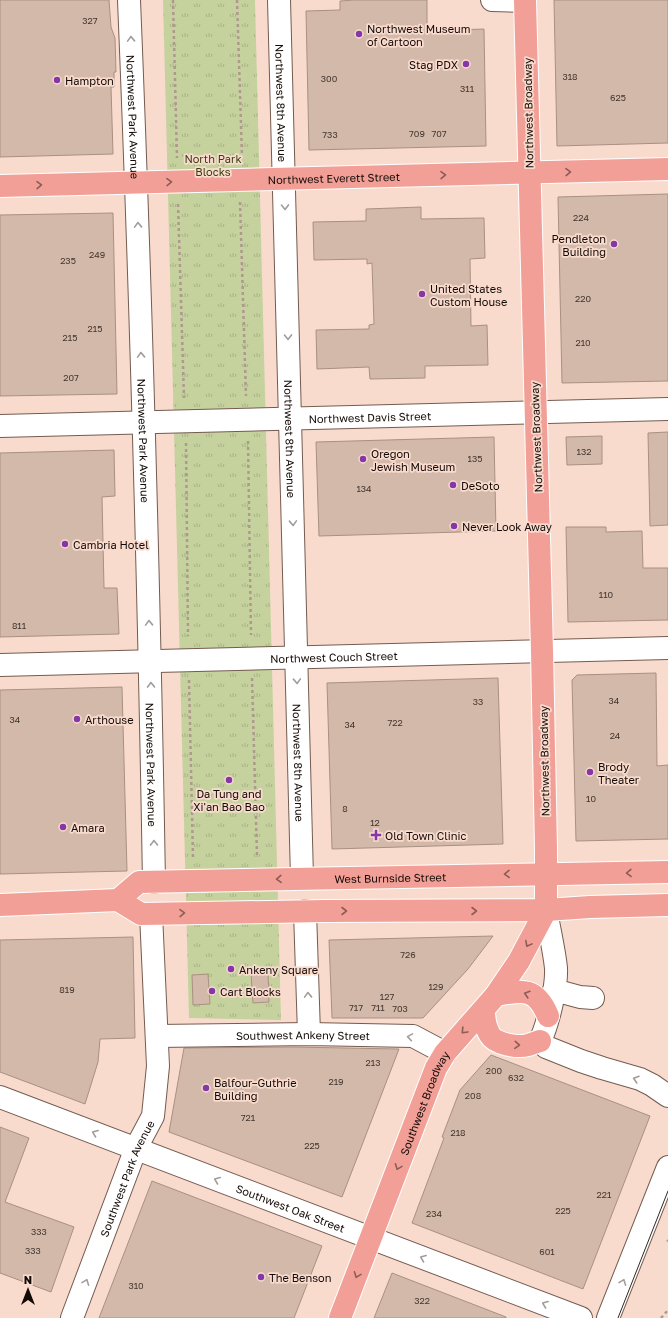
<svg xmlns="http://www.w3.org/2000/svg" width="668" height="1318" font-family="'Golos Text',sans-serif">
	<defs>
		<pattern id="park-tufts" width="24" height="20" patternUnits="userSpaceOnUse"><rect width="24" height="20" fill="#c6d29e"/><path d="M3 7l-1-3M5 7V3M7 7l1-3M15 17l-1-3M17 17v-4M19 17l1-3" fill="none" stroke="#a9b387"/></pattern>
	</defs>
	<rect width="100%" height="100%" fill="#f9dbce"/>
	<!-- park -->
	<path fill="url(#park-tufts)" d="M 163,0 L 255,0 L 281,1020 L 189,1018 Z"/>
	<!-- building -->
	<g fill="#d3b9a9" stroke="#a99081">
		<path d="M 0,0 L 109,0 L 111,27 L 115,38 L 116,72 L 114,72 L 114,87 L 111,87 L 113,154 L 0,157 Z"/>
		<path d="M 354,0 L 427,0 L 427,31 L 484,29 L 486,146 L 309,150 L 306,11 L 340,10 L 340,1 Z"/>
		<path d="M 554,0 L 668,0 L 668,143 L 557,146 Z"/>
		<path d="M 668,194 L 668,381 L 562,383 L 558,197 Z"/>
		<path d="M 421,207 L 421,219 L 484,218 L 485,258 L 470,259 L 471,326 L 487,325 L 488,365 L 425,366 L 425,378 L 370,379 L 369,367 L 317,369 L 316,330 L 369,329 L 369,325 L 374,324 L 372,263 L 367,264 L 367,259 L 314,260 L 313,222 L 366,221 L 366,209 Z"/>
		<path d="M 113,213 L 117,394 L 0,396 L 0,215 Z"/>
		<path d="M 668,432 L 668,525 L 650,526 L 648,433 Z"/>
		<path d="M 602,436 L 602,464 L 567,465 L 566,437 Z"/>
		<path d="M 494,437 L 496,531 L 319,536 L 316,442 Z"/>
		<path d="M 114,450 L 115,496 L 102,497 L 104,588 L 117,588 L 119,634 L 0,637 L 0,453 Z"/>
		<path d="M 566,527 L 606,527 L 606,532 L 642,531 L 643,568 L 668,568 L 668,620 L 568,622 Z"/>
		<path d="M 656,673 L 657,766 L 668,765 L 668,839 L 576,841 L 572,680 L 577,675 Z"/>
		<path d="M 498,678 L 503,844 L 332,849 L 327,683 Z"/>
		<path d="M 122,687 L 127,871 L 0,874 L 0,690 Z"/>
		<path d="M 493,936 L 468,969 L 423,1018 L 332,1018 L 329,940 Z"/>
		<path d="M 133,937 L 135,1038 L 100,1039 L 98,1062 L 85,1104 L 0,1072 L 0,940 Z"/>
		<path d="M 268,972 L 269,1002 L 253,1003 L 251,973 Z"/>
		<path d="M 208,974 L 210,1004 L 193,1005 L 192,975 Z"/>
		<path d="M 293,1047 L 399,1049 L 342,1197 L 169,1132 L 184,1048 Z"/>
		<path d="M 491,1055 L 650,1116 L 583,1289 L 412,1223 L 444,1138 L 442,1137 L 460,1090 Z"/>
		<path d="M 0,1127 L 29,1138 L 5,1202 L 74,1227 L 51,1292 L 0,1273 Z"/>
		<path d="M 152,1181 L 322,1246 L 294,1318 L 99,1318 Z"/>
		<path d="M 392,1273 L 506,1317 L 506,1318 L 374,1318 Z"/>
	</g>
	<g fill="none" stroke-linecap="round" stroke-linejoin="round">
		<!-- minor casing -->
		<g stroke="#745b50" stroke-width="24">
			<g id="minor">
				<path id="s1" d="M 129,0 C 141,294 149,588 154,882"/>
				<path id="s2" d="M 279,0 L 302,878"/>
				<path d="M 492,0 L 525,1"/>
				<path id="s3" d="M 0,426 L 668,409"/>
				<path id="s4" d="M 0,665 L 668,648"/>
				<path d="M 546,910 C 549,929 554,949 556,968 C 557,987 548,1024 540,1041 L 546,1047 L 581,1061 L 602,1068 L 640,1079 L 652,1085 L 668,1096"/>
				<path d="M 305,911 L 309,1034"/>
				<path d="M 554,990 L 580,997 L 593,998"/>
				<path id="s5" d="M 157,1036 L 309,1034 L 413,1036 L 445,1053"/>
				<path id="s6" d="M 0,1097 L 581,1318"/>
				<path id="s7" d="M 72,1318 L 136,1148 L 153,1116 L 158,1066 L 151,914"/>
				<path d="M 608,1318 L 668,1167"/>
			</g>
		</g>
		<!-- major casing -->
		<g stroke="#fff" stroke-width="24">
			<g id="major">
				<path id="s8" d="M 0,186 L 668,169"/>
				<path id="s9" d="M 118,900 L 139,882 L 668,872"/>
				<path d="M 0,905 L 118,900 L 141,914 L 325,911 L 546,910 L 590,907 L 668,905"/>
				<path d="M 496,995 C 523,990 536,987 548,1016"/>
				<path d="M 484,1010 C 484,1019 485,1027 490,1035 C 495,1044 518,1048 528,1045 C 532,1044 536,1042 540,1041"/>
				<path id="s10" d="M 340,1318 L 436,1068 L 445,1053 L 496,995 L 519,961 L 546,910 L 546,849 L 542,651 L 525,0"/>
			</g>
		</g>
		<!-- path -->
		<g stroke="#af988e" stroke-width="2.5" stroke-dasharray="3 3" stroke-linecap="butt">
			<path d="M 173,0 L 177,158"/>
			<path d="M 237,0 L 242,156"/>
			<path d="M 240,202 L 246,396"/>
			<path d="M 178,204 L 184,398"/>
			<path d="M 248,441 L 251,635"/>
			<path d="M 186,443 L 188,636"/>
			<path d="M 252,678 L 257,856"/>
			<path d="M 189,680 L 193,857"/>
			<path d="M 667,1240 L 668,1241"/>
			<path d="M 661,1318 L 668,1310"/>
		</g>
		<!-- minor -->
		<use href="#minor" stroke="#fff" stroke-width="22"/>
		<!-- major -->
		<use href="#major" stroke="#f2a097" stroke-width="22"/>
		<!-- tram -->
		<path stroke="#322721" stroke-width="1" d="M 618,1318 L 668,1191"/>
	</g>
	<!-- one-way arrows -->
	<defs><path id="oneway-chevron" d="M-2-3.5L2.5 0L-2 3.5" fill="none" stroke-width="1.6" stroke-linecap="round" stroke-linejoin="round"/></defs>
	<g stroke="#a19d9b">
		<use href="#oneway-chevron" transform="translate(131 39) rotate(-92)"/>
		<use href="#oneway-chevron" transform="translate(285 207) rotate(89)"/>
		<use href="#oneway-chevron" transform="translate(138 225) rotate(-92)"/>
		<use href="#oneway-chevron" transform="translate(288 337) rotate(89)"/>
		<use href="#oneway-chevron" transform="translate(141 355) rotate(-92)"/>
		<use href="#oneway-chevron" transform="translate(293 523) rotate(88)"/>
		<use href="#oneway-chevron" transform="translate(149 623) rotate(-92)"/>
		<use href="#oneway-chevron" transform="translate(297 681) rotate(88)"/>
		<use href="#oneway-chevron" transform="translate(151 685) rotate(-91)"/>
		<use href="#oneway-chevron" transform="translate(154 843) rotate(-91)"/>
		<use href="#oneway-chevron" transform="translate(308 995) rotate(-92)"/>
		<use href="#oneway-chevron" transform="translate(410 1037) rotate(-171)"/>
		<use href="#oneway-chevron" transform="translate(636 1079) rotate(-162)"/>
		<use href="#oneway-chevron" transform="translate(95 1133) rotate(-159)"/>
		<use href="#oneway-chevron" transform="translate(217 1180) rotate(-159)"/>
		<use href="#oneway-chevron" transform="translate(423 1258) rotate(-159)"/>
		<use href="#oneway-chevron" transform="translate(86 1282) rotate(-69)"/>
		<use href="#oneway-chevron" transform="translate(623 1282) rotate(-69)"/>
		<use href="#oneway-chevron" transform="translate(545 1304) rotate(-159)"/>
	</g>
	<g stroke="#8e5c56">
		<use href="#oneway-chevron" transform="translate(568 172) rotate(-2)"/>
		<use href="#oneway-chevron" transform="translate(443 175) rotate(-1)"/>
		<use href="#oneway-chevron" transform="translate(169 182) rotate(-1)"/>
		<use href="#oneway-chevron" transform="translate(39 185) rotate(-1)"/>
		<use href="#oneway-chevron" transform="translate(629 873) rotate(179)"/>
		<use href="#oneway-chevron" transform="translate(507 874) rotate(179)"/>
		<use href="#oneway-chevron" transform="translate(279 879) rotate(178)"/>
		<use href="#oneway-chevron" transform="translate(344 911)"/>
		<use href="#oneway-chevron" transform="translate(474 911)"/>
		<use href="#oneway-chevron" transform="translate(182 913) rotate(-1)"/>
		<use href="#oneway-chevron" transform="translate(528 944) rotate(118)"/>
		<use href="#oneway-chevron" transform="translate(527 994) rotate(-163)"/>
		<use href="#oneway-chevron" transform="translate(464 1031) rotate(133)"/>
		<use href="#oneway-chevron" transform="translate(517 1045) rotate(4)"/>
		<use href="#oneway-chevron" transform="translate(398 1167) rotate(111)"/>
		<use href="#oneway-chevron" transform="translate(357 1275) rotate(111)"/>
	</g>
	<!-- markers -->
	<g fill="#8537a7" stroke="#f9dbce" stroke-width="1.5">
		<circle cx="359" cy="34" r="4"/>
		<circle cx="466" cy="64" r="4"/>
		<circle cx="57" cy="80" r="4"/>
		<circle cx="614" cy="244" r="4"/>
		<circle cx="422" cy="294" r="4"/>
		<circle cx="363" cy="459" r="4"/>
		<circle cx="453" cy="485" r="4"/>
		<circle cx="454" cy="526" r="4"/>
		<circle cx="65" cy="544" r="4"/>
		<circle cx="77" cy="719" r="4"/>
		<circle cx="590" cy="772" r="4"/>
		<circle cx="229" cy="780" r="4"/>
		<circle cx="63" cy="827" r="4"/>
		<path d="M374 829h4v4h4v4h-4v4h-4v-4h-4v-4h4z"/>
		<circle cx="231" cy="969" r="4"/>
		<circle cx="212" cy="991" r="4"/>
		<circle cx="206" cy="1088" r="4"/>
		<circle cx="261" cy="1277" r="4"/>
	</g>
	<g text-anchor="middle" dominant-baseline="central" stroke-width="3.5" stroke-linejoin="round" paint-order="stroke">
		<!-- number labels -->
		<g font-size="9" fill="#43362f">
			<text x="90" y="20">327</text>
			<text x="570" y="76">318</text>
			<text x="329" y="78">300</text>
			<text x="467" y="88">311</text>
			<text x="618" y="97">625</text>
			<text x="417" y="133">709</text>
			<text x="439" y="133">707</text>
			<text x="330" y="134">733</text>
			<text x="581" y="217">224</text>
			<text x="97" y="254">249</text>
			<text x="68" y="260">235</text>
			<text x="583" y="298">220</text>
			<text x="95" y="328">215</text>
			<text x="70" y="337">215</text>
			<text x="583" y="342">210</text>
			<text x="71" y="377">207</text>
			<text x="584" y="451">132</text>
			<text x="475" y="458">135</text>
			<text x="364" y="488">134</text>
			<text x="606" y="594">110</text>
			<text x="19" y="625">811</text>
			<text x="614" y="700">34</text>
			<text x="478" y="701">33</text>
			<text x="15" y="719">34</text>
			<text x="395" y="722">722</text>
			<text x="350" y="724">34</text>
			<text x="615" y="735">24</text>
			<text x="591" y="798">10</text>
			<text x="345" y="808">8</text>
			<text x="375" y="822">12</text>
			<text x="408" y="954">726</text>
			<text x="436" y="986">129</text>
			<text x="67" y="989">819</text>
			<text x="387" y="996">127</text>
			<text x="356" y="1007">717</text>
			<text x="378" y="1007">711</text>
			<text x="400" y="1008">703</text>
			<text x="373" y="1062">213</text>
			<text x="494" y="1070">200</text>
			<text x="516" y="1077">632</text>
			<text x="336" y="1081">219</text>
			<text x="473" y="1095">208</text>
			<text x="248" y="1117">721</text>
			<text x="458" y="1132">218</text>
			<text x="312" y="1145">225</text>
			<text x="604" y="1194">221</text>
			<text x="563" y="1210">225</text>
			<text x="434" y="1213">234</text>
			<text x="39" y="1231">333</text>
			<text x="33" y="1250">333</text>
			<text x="547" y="1251">601</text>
			<text x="136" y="1285">310</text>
			<text x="422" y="1300">322</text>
		</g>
		<!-- poi labels -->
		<g font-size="11" fill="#130a06" stroke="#f9dbce" text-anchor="start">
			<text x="367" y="28">Northwest Museum<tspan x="367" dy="13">of Cartoon</tspan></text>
			<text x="458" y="64" text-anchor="end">Stag PDX</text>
			<text x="65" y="80">Hampton</text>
			<text x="606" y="238" text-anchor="end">Pendleton<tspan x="606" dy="13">Building</tspan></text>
			<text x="430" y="288">United States<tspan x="430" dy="13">Custom House</tspan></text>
			<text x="371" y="453">Oregon<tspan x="371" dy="13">Jewish Museum</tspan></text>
			<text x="461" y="485">DeSoto</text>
			<text x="462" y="526">Never Look Away</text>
			<text x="73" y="544">Cambria Hotel</text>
			<text x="85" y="719">Arthouse</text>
			<text x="598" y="766">Brody<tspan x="598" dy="13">Theater</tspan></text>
			<text x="229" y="793" text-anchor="middle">Da Tung and<tspan x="229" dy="13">Xi'an Bao Bao</tspan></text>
			<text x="71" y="827">Amara</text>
			<text x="385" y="835">Old Town Clinic</text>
			<text x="239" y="969">Ankeny Square</text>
			<text x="220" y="991">Cart Blocks</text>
			<text x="214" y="1082">Balfour–Guthrie<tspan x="214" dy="13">Building</tspan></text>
			<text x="269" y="1277">The Benson</text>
		</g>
		<!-- street labels -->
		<g font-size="11" fill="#130a06" stroke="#f9dbce">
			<text stroke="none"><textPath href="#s2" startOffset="103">Northwest 8th Avenue</textPath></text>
			<text transform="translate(528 113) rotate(-91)">Northwest Broadway</text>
			<text stroke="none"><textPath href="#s1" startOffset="117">Northwest Park Avenue</textPath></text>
			<text stroke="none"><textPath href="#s8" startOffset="334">Northwest Everett Street</textPath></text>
			<text stroke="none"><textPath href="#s3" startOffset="370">Northwest Davis Street</textPath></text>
			<text transform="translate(536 437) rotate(-92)">Northwest Broadway</text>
			<text stroke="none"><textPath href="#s2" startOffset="439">Northwest 8th Avenue</textPath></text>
			<text stroke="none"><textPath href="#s1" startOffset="441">Northwest Park Avenue</textPath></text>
			<text stroke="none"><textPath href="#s4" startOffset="334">Northwest Couch Street</textPath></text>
			<text transform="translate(544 761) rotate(-91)">Northwest Broadway</text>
			<text stroke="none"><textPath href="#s2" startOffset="763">Northwest 8th Avenue</textPath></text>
			<text stroke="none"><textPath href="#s1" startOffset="765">Northwest Park Avenue</textPath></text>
			<text stroke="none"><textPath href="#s9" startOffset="279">West Burnside Street</textPath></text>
			<text stroke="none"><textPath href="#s5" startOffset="146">Southwest Ankeny Street</textPath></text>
			<text stroke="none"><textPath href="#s10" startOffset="231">Southwest Broadway</textPath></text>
			<text stroke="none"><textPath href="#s7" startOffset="150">Southwest Park Avenue</textPath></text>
			<text stroke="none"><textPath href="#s6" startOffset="311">Southwest Oak Street</textPath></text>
		</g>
		<!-- park labels -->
		<g font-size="11" fill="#384010" stroke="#f9dbce">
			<text x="213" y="158">North Park<tspan x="213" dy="13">Blocks</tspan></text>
		</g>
	</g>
	<!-- north arrow -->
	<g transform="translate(28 1290)" stroke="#f9dbce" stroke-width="3" paint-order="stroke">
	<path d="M0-3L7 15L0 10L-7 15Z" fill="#130a06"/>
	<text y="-6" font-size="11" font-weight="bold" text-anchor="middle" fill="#130a06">N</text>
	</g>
</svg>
